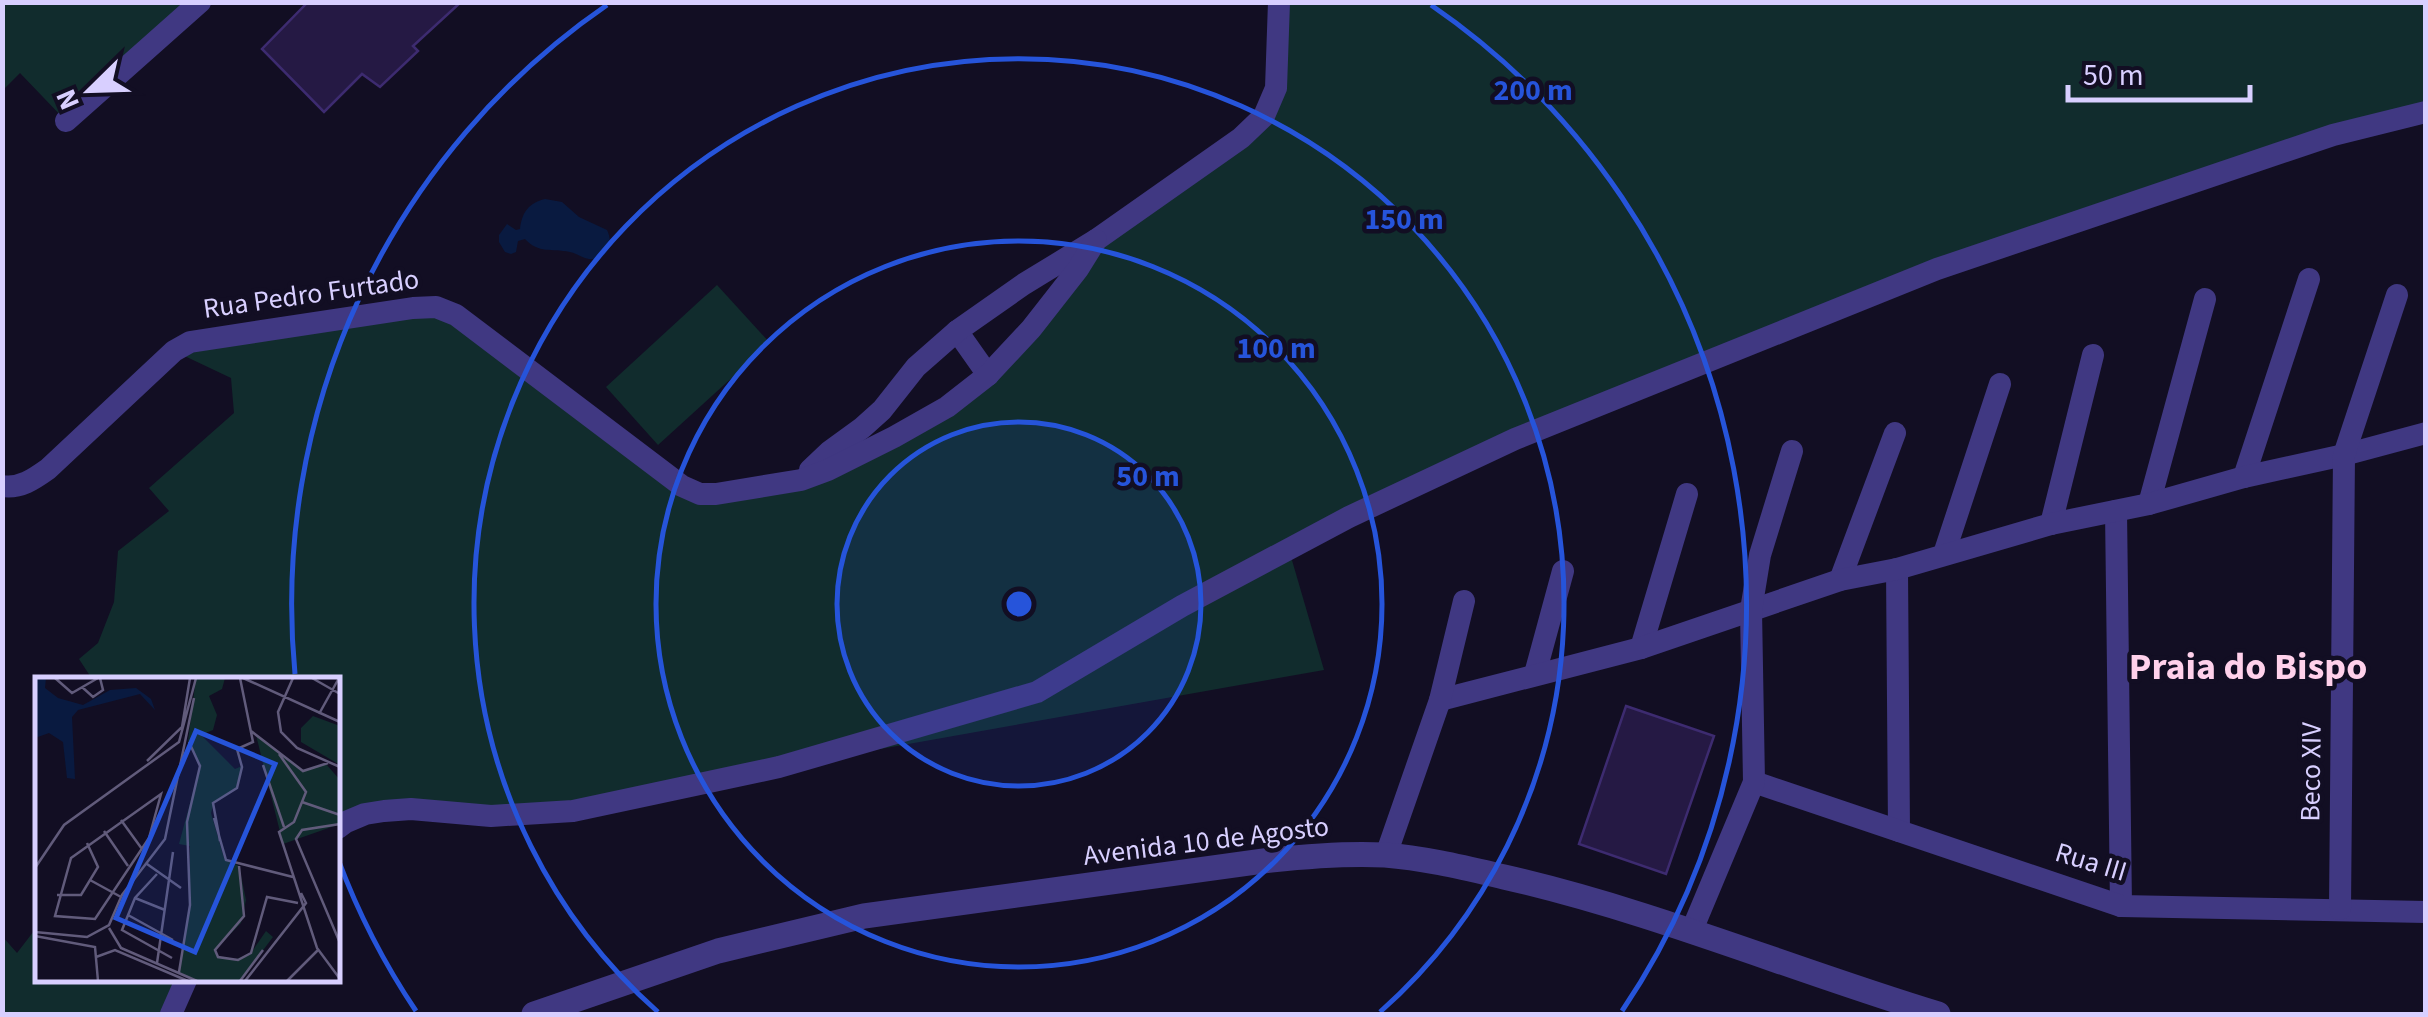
<svg xmlns="http://www.w3.org/2000/svg" width="2428" height="1017" font-family="'Source Sans 3',sans-serif">
	<rect width="100%" height="100%" fill="#120e23"/>
	<!-- green -->
	<g fill="#112c2d">
		<path d="M 3,3 L 200,3 L 66,121 L 20,73 L 3,90 Z"/>
		<path d="M 1279,3 L 2425,3 L 2425,112 L 1937,269 L 1349,517 L 1289,550 L 1324,670 L 779,767 L 573,811 L 411,809 L 338,828 L 338,680 L 92,679 L 79,659 L 98,643 L 114,602 L 118,551 L 169,511 L 149,488 L 234,413 L 231,378 L 174,351 L 436,307 L 682,486 L 801,480 L 947,407 L 1096,240 L 1264,116 Z"/>
		<path d="M 717,285 L 770,343 L 658,445 L 606,387 Z"/>
		<path d="M 37,927 L 38,980 L 186,980 L 171,1014 L 3,1014 L 2,936 L 17,953 Z"/>
	</g>
	<!-- water -->
	<path fill="#091a40" d="M 545,199 L 562,202 L 579,217 L 607,230 C 615,246 605,264 585,258 C 579,256 576,253 570,252 C 551,248 539,254 525,239 L 518,241 L 516,252 L 511,254 L 505,252 L 499,242 L 499,235 L 507,224 L 516,230 L 520,229 C 522,212 529,203 545,199 Z"/>
	<!-- building -->
	<g fill="#251944" stroke="#3d2b70" stroke-width="2.5">
		<path d="M 308,2 L 461,2 L 413,46 L 418,51 L 380,87 L 362,74 L 324,112 L 262,49 Z"/>
		<path d="M 1626,706 L 1714,736 L 1666,874 L 1579,844 Z"/>
	</g>
	<g fill="none" stroke-linecap="round" stroke-linejoin="round">
		<!-- minor -->
		<g stroke="#403882" stroke-width="22">
			<path d="M 66,121 L 200,2"/>
			<path d="M 957,331 L 988,375"/>
			<path d="M 810,470 L 829,452 L 862,428 L 882,410 L 916,367 L 957,331 L 1024,284 L 1096,240 L 1241,138 L 1264,116 L 1276,88 L 1279,2"/>
			<path d="M 2244,477 L 2309,279"/>
			<path d="M 2,486 C 20,489 34,479 48,469 L 174,351 L 190,342 L 413,308 L 436,307 L 456,315 L 682,486 L 700,494 L 716,494 L 801,480 L 828,470 L 894,437 L 947,407 L 988,375 L 1031,329 L 1078,269 L 1096,240"/>
			<path d="M 2149,504 L 2205,299"/>
			<path d="M 2116,511 L 2121,906"/>
			<path d="M 2051,524 L 2093,355"/>
			<path d="M 1944,554 L 2000,384"/>
			<path d="M 1897,569 L 1899,831"/>
			<path d="M 1840,580 L 1895,433"/>
			<path d="M 1641,648 L 1687,494"/>
			<path d="M 1535,674 L 1563,571"/>
			<path d="M 1440,700 L 1641,648 L 1840,580 L 1897,569 L 2051,524 L 2149,504 L 2244,477 L 2344,455 L 2426,433"/>
			<path d="M 1754,782 L 2121,906 L 2426,912"/>
			<path d="M 338,828 L 346,822 L 365,814 L 384,811 L 411,809 L 491,816 L 573,811 L 779,767 L 1037,692 L 1182,606 L 1349,517 L 1515,439 L 1937,269 L 2333,135 L 2426,112"/>
			<path d="M 1386,855 L 1440,700 L 1464,601"/>
			<path d="M 2340,909 L 2344,455 L 2397,295"/>
			<path d="M 1692,930 L 1754,782 L 1751,610 L 1760,555 L 1792,451"/>
			<path d="M 171,1014 L 186,980"/>
		</g>
		<!-- tertiary -->
		<path stroke="#403882" stroke-width="25" d="M 534,1014 L 718,951 L 864,916 L 1271,860 C 1309,856 1346,853 1385,855 C 1424,858 1465,868 1504,877 C 1653,911 1793,970 1938,1014"/>
	</g>
	<!-- distance rings -->
	<circle cx="1019" cy="604" r="182" fill="#2654da" fill-opacity=".12"/>
	<g fill="none" stroke="#2654da" stroke-width="5">
		<circle cx="1019" cy="604" r="182"/>
		<circle cx="1019" cy="604" r="363"/>
		<path d="M658 1012A545 545 0 1 1 1380 1012"/>
		<path d="M416 1011A727 727 0 0 1 338 859M295 674A727 727 0 0 1 607 5M1431 5A727 727 0 0 1 1622 1011"/>
	</g>
	<g text-anchor="middle" dominant-baseline="central" stroke-width="9" stroke-linejoin="round" paint-order="stroke">
		<!-- street labels -->
		<g font-size="28" fill="#d8cfff" stroke="#120e23">
			<text transform="translate(311 294) rotate(-8)">Rua Pedro Furtado</text>
			<text transform="translate(2311 772) rotate(-89)">Beco XIV</text>
			<text transform="translate(1206 841) rotate(-7)">Avenida 10 de Agosto</text>
			<text transform="translate(2091 862) rotate(17)">Rua III</text>
		</g>
		<!-- district labels -->
		<g font-size="38" font-weight="bold" fill="#ffd1eb" stroke="#120e23">
			<text x="2248" y="667">Praia do Bispo</text>
		</g>
	</g>
	<!-- overview -->
	<g transform="translate(35 677)">
		<rect width="305" height="305" fill="#120e23"/>
		<path d="M 161,1 L 190,1 L 187,12 L 174,19 L 182,38 L 178,53 L 166,58 L 200,92 L 207,89 L 202,111 L 179,125 L 176,136 L 189,181 L 204,189 L 211,223 L 206,246 L 180,273 L 182,280 L 199,283 L 216,276 L 231,254 L 238,260 L 205,304 L 162,304 L 144,295 L 155,228 L 155,169 L 144,167 L 165,89 L 153,64 ZM 278,39 L 305,49 L 305,88 L 266,65 L 266,51 ZM 221,58 L 268,94 L 291,87 L 305,103 L 305,147 L 248,167 Z" fill="#112c2d"/>
		<path d="M 0,1 L 11,1 L 10,11 L 23,21 L 48,28 L 75,13 L 101,11 L 116,22 L 120,33 L 105,17 L 43,33 L 37,40 L 40,102 L 32,101 L 28,65 L 14,56 L 0,61 Z" fill="#091a40"/>
		<path fill="none" stroke="#615b7b" stroke-width="2.5" d="M 20,1 L 37,16 L 63,1M 208,1 L 305,45M 258,1 L 243,35 L 246,55 L 262,71 L 305,90M 277,1 L 305,17M 47,10 L 58,20 L 68,13 L 65,1M 284,37 L 304,1M 216,54 L 268,94 L 293,86M 244,77 L 271,115 L 259,145 L 244,155 L 282,271 L 305,302M 112,84 L 147,50 L 155,1M 228,88 L 249,150M 126,117 L 114,161 L 60,242 L 20,239 L 36,181 ZM 267,125 L 305,138M 179,141 L 191,183 L 258,200M 86,143 L 107,172M 305,147 L 267,153 L 261,162 L 305,266M 69,154 L 93,189M 185,164 L 178,126 L 202,111 L 207,90 L 202,72 L 218,65 L 205,1M 112,187 L 146,211M 204,189 L 209,239 L 180,273 L 183,280 L 203,283 L 216,276 L 232,220 L 263,226M 0,191 L 29,148 L 144,65 L 161,1M 122,197 L 100,221 L 87,253 L 137,281M 55,203 L 86,220M 22,218 L 46,218 L 63,190 L 52,166M 100,221 L 130,233M 93,238 L 138,263M 74,251 L 86,271 L 162,304M 0,255 L 52,260 L 74,248 L 87,218 L 130,162 L 159,21M 0,259 L 60,270 L 63,304M 61,280 L 80,273 L 153,304M 122,286 L 138,175M 144,295 L 155,228 L 152,145 L 165,89 L 154,65M 205,304 L 228,273M 210,304 L 271,226 L 266,216M 252,304 L 283,273"/>
		<path fill="#2654da" fill-opacity="0.15" stroke="#2654da" stroke-width="5" d="M 161,54 L 240,87 L 160,275 L 81,241 Z"/>
		<rect width="305" height="305" fill="none" stroke="#d8cfff" stroke-width="5"/>
	</g>
	<circle cx="1019" cy="604" r="15" fill="#2654da" stroke="#120e23" stroke-width="5"/>
	<g font-size="30" text-anchor="middle" font-weight="bold" fill="#2654da" stroke="#120e23" stroke-width="9" stroke-linejoin="round" paint-order="stroke">
		<text x="1533" y="100">200 m</text>
		<text x="1404" y="229">150 m</text>
		<text x="1276" y="358">100 m</text>
		<text x="1148" y="486">50 m</text>
	</g>
	<!-- border -->
	<rect width="2428" height="1017" fill="none" stroke="#d8cfff" stroke-width="10"/>
	<!-- north arrow -->
	<g transform="translate(90 90) rotate(247)" stroke="#120e23" stroke-width="8" paint-order="stroke">
	<path d="M0-8L18 38L0 25L-18 38Z" fill="#d8cfff"/>
	<text y="-15" font-size="28" font-weight="bold" text-anchor="middle" fill="#d8cfff">N</text>
	</g>
	<!-- scale -->
	<path d="M2068 85v15h182v-15" fill="none" stroke="#d8cfff" stroke-width="5"/>
	<text x="2083" y="85" font-size="30" fill="#d8cfff" stroke="#120e23" stroke-width="8" paint-order="stroke">50 m</text>
</svg>
